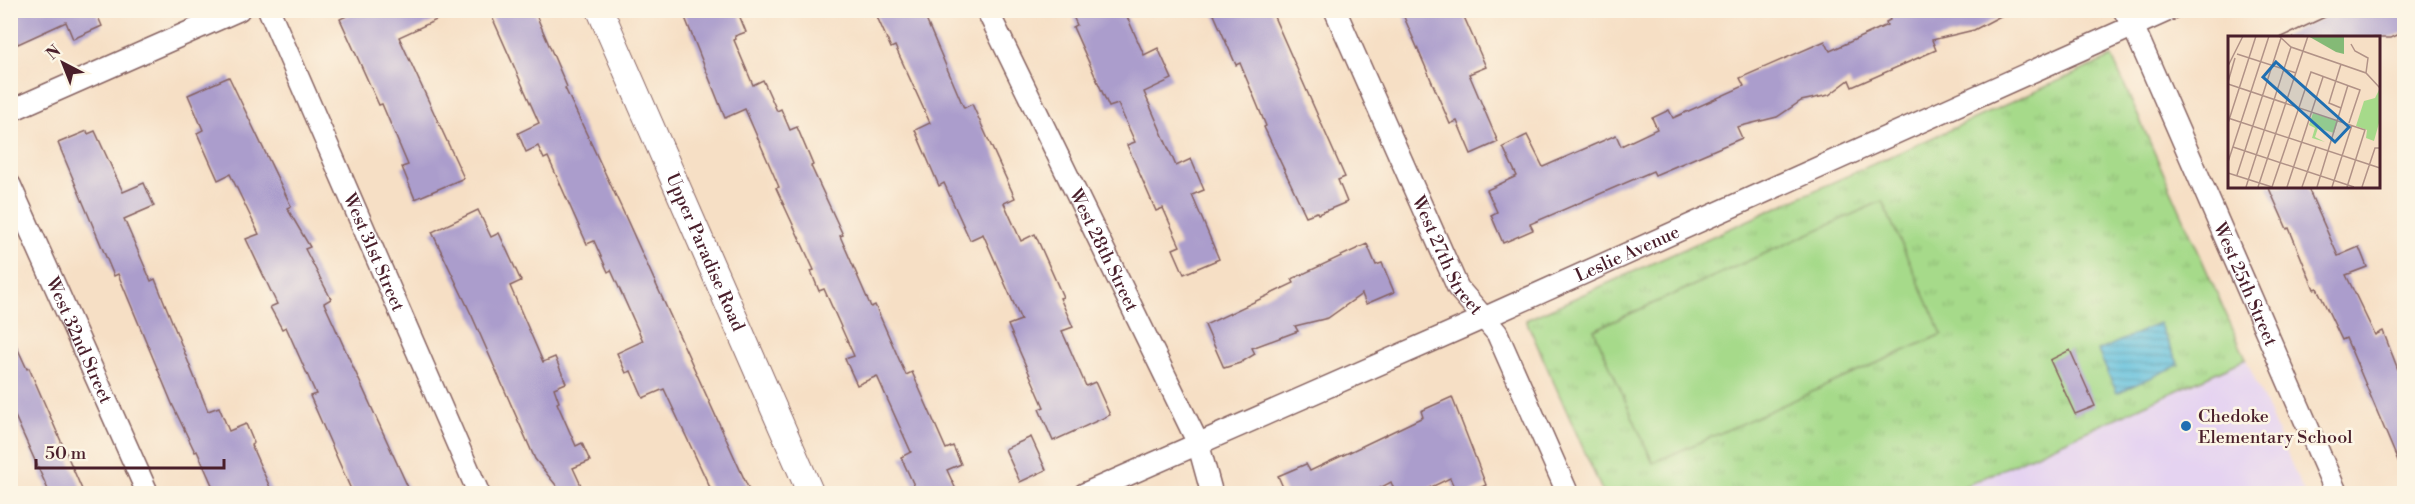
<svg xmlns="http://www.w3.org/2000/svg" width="2415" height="504" font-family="'Libre Bodoni',serif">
	<defs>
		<pattern id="grass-tufts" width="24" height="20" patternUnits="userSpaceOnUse" patternTransform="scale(1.5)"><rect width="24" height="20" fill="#a6da8a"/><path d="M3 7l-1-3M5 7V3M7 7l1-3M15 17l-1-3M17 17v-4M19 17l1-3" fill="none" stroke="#90bb77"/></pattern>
		<pattern id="water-rules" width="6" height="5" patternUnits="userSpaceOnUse" patternTransform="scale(1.5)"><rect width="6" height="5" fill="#5ebfdd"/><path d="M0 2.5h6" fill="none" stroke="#509bb3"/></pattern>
	</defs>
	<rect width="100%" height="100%" fill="#fcf5e5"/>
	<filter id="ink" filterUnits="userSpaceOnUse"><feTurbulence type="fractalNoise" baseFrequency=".0167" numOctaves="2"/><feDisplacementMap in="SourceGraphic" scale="12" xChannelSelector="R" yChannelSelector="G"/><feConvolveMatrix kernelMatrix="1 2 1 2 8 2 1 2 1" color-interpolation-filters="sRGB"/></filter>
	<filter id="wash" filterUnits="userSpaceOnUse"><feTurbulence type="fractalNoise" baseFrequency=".008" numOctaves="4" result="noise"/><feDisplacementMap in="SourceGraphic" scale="24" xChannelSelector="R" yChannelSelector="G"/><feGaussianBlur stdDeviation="1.35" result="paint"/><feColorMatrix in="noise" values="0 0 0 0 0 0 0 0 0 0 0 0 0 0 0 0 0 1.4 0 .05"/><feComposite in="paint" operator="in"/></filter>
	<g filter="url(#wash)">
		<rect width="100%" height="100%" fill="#f6dfc5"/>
		<!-- built -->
		<path fill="#e5d3f1" d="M 2246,359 L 2304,493 L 1950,493 Z"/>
		<!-- grass -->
		<path fill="url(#grass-tufts)" stroke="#787c5a" stroke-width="1.5" d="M 2112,57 L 2246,359 L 1950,493 L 1603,493 L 1526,320 Z"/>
		<!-- pitch -->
		<path fill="#a6da8a" stroke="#787c5a" stroke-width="1.5" d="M 1882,201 L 1942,334 L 1653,463 L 1594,330 Z"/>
		<!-- water -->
		<path fill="url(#water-rules)" stroke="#546f84" stroke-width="1.5" d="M 2159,323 L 2179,365 L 2117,393 L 2098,351 Z"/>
		<g id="blocks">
			<!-- building -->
			<g fill="#ab9dcc">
				<path d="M 10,10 L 95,10 L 102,26 L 73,39 L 66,22 L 18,44 L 10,28 Z"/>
				<path d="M 359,10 L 458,10 L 399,37 L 464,178 L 415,199 L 402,167 L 408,165 L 382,104 L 379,105 L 340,19 Z"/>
				<path d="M 489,10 L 534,10 L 567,87 L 565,88 L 622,209 L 751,494 L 713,494 L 664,389 L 643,398 L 631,371 L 626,373 L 617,353 L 643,341 L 611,270 L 608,272 L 594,241 L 587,244 L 548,157 L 544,159 L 538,146 L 526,152 L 518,133 L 539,123 Z"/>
				<path d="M 682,10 L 737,10 L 746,32 L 735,36 L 736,39 L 734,40 L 753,85 L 763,80 L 777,111 L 781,109 L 790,130 L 797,127 L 813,165 L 811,166 L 843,235 L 840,236 L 871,307 L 875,305 L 906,375 L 912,372 L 946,449 L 953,446 L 961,464 L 947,470 L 958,494 L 918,494 L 901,457 L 911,452 L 877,376 L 857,385 L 845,359 L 854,356 L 824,289 L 819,291 L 811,271 L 814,270 L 776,188 L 779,187 L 745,109 L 725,118 Z"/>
				<path d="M 874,10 L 922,10 L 964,108 L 972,104 L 1015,198 L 1004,203 L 1021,241 L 1035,234 L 1063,297 L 1060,298 L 1073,327 L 1062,331 L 1086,386 L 1095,382 L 1110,415 L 1053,441 L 1039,409 L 1044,407 L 1008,325 L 1021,320 L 983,234 L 970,240 L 944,183 L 939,186 L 915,130 L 930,123 L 895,46 L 891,48 Z"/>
				<path d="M 1070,10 L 1124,10 L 1144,55 L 1158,48 L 1172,79 L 1144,92 L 1176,166 L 1191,159 L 1204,190 L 1192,195 L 1219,259 L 1184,274 L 1173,249 L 1180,246 L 1163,208 L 1156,211 L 1127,145 L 1135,142 L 1118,104 L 1109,107 L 1073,27 L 1077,25 Z"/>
				<path d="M 1212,10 L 1271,10 L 1345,177 L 1338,180 L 1347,202 L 1318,214 L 1317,212 L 1306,216 L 1264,127 L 1266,126 L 1240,63 L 1236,65 Z"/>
				<path d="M 1401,10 L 1461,10 L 1486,67 L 1469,74 L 1498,142 L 1471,154 L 1457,121 L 1450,124 Z"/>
				<path d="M 1886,10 L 2012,10 L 1974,30 L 1932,40 L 1936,50 L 1852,87 L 1849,80 L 1829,95 L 1801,101 L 1777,117 L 1737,127 L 1742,138 L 1655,175 L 1653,171 L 1530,224 L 1533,230 L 1503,243 L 1491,215 L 1497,212 L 1487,190 L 1517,176 L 1503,147 L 1527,135 L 1543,167 L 1616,135 L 1621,146 L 1657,129 L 1652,118 L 1669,110 L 1673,118 L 1744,86 L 1740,78 L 1825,41 L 1830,51 L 1887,25 L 1886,22 L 1890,20 Z"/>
				<path d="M 2340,10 L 2404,10 L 2404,32 L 2391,38 L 2280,38 Z"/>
				<path d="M 229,77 L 291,206 L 287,208 L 310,247 L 305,249 L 331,299 L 324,303 L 411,494 L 353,494 L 310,396 L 316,394 L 286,327 L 282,329 L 270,307 L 277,304 L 246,239 L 259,234 L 230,174 L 218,180 L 197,133 L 203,130 L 188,95 Z"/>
				<path d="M 87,131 L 88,134 L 95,131 L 123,192 L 144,183 L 154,206 L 124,219 L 151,281 L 155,279 L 208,411 L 219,407 L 229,431 L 246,424 L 254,443 L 251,445 L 273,494 L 216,494 L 197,451 L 195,452 L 173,406 L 118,274 L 114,276 L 58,143 Z"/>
				<path d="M 2268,186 L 2307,186 L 2338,256 L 2359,247 L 2367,267 L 2346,275 L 2375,335 L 2383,331 L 2404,385 L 2404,475 L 2346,338 L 2342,340 L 2317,288 L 2314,289 L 2289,228 L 2287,229 Z"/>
				<path d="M 478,210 L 491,237 L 499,233 L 521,281 L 510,286 L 543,362 L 555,357 L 566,383 L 554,388 L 559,402 L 557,403 L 576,446 L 582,443 L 590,461 L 573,468 L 585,494 L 563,494 L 535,459 L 472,316 L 432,232 Z"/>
				<path d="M 1367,244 L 1376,265 L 1382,263 L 1394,292 L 1366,304 L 1362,294 L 1328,318 L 1295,326 L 1298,331 L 1252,348 L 1255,354 L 1240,363 L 1224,368 L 1205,325 L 1294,283 L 1292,279 Z"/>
				<path d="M 10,332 L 27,369 L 29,368 L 84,494 L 50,494 L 10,405 Z"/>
				<path d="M 2070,350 L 2095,406 L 2075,414 L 2050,360 Z"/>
				<path d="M 1452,397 L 1486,485 L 1467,494 L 1457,494 L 1450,478 L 1417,494 L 1396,494 L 1391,482 L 1369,494 L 1286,494 L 1278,476 L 1306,464 L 1310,471 L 1423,417 L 1421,411 Z"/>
				<path d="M 1031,437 L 1046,470 L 1020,482 L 1005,449 Z"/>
			</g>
		</g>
	</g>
	<g filter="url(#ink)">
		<use href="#blocks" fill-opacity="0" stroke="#866261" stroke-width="1.5"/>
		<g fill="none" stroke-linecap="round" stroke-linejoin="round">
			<!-- minor casing -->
			<g stroke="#866261" stroke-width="24">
				<g id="minor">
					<path id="s1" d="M 269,10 L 479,494"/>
					<path id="s2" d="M 987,10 L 1198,443 L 1212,494"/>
					<path id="s3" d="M 1335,10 L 1458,288 L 1497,333 L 1568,494"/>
					<path id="s4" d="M 2124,10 L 2133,26 L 2337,494"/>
					<path d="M 10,111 L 239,10"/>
					<path id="s5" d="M 10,185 L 148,494"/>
					<path id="s6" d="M 1084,494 L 1484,318 L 2169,10"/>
				</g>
			</g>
			<!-- tertiary casing -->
			<g stroke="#866261" stroke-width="28">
				<g id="tertiary">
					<path id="s7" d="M 600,10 L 811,494"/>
				</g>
			</g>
			<!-- minor -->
			<use href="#minor" stroke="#fff" stroke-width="21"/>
			<!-- tertiary -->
			<use href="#tertiary" stroke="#fff" stroke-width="26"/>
		</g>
	</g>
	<!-- markers -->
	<circle fill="#1f6fb2" stroke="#fcf5e5" stroke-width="2" cx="2186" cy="426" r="6"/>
	<g text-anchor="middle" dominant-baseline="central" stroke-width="5" stroke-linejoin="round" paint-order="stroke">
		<!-- street labels -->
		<g font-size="18" fill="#4a1f2b" stroke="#fcf5e5">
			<text stroke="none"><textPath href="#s2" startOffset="267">West 28th Street</textPath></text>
			<text stroke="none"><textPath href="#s1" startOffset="264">West 31st Street</textPath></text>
			<text stroke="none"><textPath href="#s7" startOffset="264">Upper Paradise Road</textPath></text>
			<text stroke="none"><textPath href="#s3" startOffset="270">West 27th Street</textPath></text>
			<text stroke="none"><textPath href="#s6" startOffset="594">Leslie Avenue</textPath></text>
			<text stroke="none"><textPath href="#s4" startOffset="300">West 25th Street</textPath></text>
			<text stroke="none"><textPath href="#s5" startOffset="170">West 32nd Street</textPath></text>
		</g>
		<!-- poi labels -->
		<g font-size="18" fill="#4a1f2b" stroke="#fcf5e5" text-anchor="start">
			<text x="2198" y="416">Chedoke<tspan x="2198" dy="21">Elementary School</tspan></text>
		</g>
	</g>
	<!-- overview -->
	<g transform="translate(2228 36)">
		<rect width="152" height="152" fill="#f6dfc5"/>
		<path d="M 151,54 L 151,87 L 146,105 L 138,102 L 139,94 L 128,90 L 136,65 L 147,62 ZM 85,77 L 110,85 L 106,97 L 90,92 L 87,101 L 97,106 L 84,102 L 87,92 L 81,89 Z" fill="#a6da8a"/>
		<path d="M 80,0 L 116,0 L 116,18 L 108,16 Z" fill="#84ba76"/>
		<path fill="none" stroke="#b19287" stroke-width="1.5" d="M 51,0 L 63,11 L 138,37 L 152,52M 123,8 L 127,15 L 140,22 L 138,37M 9,18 L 68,37M 0,30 L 15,0M 0,46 L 7,22M 0,48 L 137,94 L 119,151M 113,72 L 101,67 L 113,28M 0,82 L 152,132M 0,87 L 28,0M 5,111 L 126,151M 0,126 L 41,0M 0,137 L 44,151M 9,139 L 53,2M 18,151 L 63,11M 30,151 L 80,0M 44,151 L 83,36 L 132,54 L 121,87M 59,151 L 95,41M 74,151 L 88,111M 89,151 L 120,49M 104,151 L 124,89M 134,151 L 147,112 L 152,112"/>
		<path fill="#1f6fb2" fill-opacity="0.15" stroke="#1f6fb2" stroke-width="3" d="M 48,26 L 121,91 L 107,106 L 35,41 Z"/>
		<rect width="152" height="152" fill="none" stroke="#4a1f2b" stroke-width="3"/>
	</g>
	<!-- margin -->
	<rect width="2415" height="504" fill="none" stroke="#fcf5e5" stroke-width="36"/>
	<!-- north arrow -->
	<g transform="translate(63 63) rotate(318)" stroke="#fcf5e5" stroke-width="4.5" paint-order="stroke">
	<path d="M0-4.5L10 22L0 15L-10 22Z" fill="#4a1f2b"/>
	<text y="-9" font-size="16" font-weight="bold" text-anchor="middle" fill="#4a1f2b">N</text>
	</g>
	<!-- scale -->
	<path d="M36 459v9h188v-9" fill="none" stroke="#4a1f2b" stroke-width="3"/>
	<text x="45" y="459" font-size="18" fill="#4a1f2b" stroke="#fcf5e5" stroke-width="4.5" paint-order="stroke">50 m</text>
</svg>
